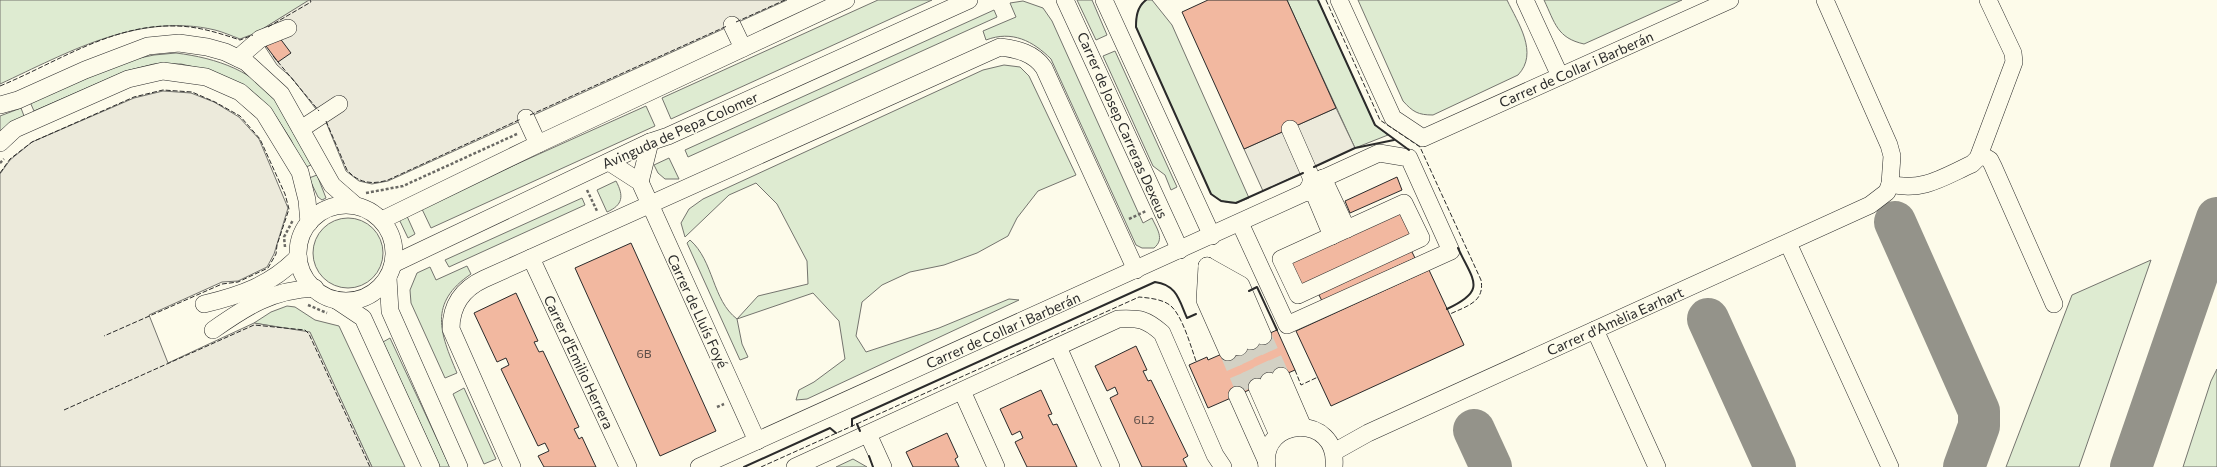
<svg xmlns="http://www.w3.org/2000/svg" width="2217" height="467" font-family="Commissioner,sans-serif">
	<rect width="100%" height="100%" fill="#fdfbea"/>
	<!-- green -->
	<g fill="#deebd1" stroke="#74746e">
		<path d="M 0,0 L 309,0 L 309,1 L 256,33 L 240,39 C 232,36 223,32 215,30 C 138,12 67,53 0,84 Z"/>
		<path d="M 878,0 L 932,0 L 671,119 L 662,98 Z"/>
		<path d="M 1077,0 L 1092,0 L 1107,35 L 1096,40 Z"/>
		<path d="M 1146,0 L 1152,0 L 1172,25 L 1249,198 C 1233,205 1226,205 1211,194 L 1136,27 C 1136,17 1137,6 1146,0 Z"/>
		<path d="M 1287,0 L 1318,0 L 1375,125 L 1388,135 L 1355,148 Z"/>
		<path d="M 1358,0 L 1507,0 C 1518,23 1539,53 1518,75 L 1433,115 C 1418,115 1413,112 1403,101 Z"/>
		<path d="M 1544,0 L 1682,0 L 1584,44 C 1557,38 1555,23 1544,0 Z"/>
		<path d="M 1023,1 L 1043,8 L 1052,21 L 1143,223 L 1152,218 C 1157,229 1165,239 1154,248 L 1142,248 L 1136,245 L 1051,59 C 1033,41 1012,30 986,40 L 983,31 L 1016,17 L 1010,3 Z"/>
		<path d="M 994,10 L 997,17 L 688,157 L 685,150 Z"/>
		<path d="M 1115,51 L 1177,187 L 1171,190 L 1165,175 L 1153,166 L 1103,56 Z"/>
		<path d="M 176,53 C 216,58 258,71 281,108 C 293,126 302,145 313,164 L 304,168 L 291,140 L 275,115 L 207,70 L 181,64 L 154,64 L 126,71 L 34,111 L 30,102 L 130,60 L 154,55 Z"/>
		<path d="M 1004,65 L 1020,67 L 1029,76 L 1076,175 L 1038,191 L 1017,218 L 1008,236 L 977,253 L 944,265 L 910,272 L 882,285 L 862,302 L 856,336 L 866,352 L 939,328 L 1009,299 L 1019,300 L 807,399 L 796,400 L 799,390 L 814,382 L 845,359 L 839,321 L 813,293 L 737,319 L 742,344 L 748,357 L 740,360 L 687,243 L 690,240 C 714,261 712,300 737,319 L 758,296 L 808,284 L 807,261 L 777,204 L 756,183 L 729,195 L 685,237 L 681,223 L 689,209 L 703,199 L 983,70 Z"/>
		<path d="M 646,106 L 655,126 L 431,228 L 421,207 Z"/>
		<path d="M 21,108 L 24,116 L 0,131 L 0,116 Z"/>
		<path d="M 669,158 L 679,179 L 665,179 L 658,173 L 654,165 Z"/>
		<path d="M 317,175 L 326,198 L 322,200 L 318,197 L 309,178 Z"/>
		<path d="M 616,181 C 624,196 623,205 607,212 L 597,190 Z"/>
		<path d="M 582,198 L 585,205 L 449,267 L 445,260 Z"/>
		<path d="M 406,214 L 415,234 L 408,238 L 398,217 Z"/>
		<circle cx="348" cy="253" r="35"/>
		<path d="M 2151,260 L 2079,467 L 2006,467 L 2072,295 Z"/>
		<path d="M 467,266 L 471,274 C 428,303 440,333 457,373 L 445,378 L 411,303 L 410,290 L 417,273 L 430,267 L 436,280 Z"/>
		<path d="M 287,306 L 295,307 L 315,320 L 339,326 L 405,467 L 372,467 L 310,333 L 254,323 L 271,312 Z"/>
		<path d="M 390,338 L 450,467 L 440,467 L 383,342 Z"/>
		<path d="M 2217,369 L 2217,467 L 2183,467 L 2211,381 Z"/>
		<path d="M 464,388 L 496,459 L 484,464 L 453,394 Z"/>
		<path d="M 853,459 L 867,467 L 836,467 Z"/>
	</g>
	<!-- parking -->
	<g fill="#eceadb" stroke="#74746e">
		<path d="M 309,0 L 787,0 L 388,181 L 372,184 L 359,181 L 346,171 L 326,122 L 292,78 L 277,65 L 256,33 Z"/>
		<path d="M 163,91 L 191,93 L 214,102 L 239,117 L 259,139 L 288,208 L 274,254 L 267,267 L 238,281 L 222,282 L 149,315 L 168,363 L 254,323 L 310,332 L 372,467 L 0,467 L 0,174 L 10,160 L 32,142 L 134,98 Z"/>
		<path d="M 1336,108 L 1355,148 L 1263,191 L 1244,149 Z"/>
	</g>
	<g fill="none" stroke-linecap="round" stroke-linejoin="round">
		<!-- taxiway -->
		<g stroke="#94938a" stroke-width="42">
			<path d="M 1895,222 L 1979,411 L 1979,426 L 1964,467"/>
			<path d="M 1708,319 L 1775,467"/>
			<path d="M 1474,430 L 1491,467"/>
			<path d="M 2131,467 L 2217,218"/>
		</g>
	</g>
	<!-- building -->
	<g fill="#f2b8a0" stroke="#2b2b2b">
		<path d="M 1208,0 L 1287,0 L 1336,108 L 1244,149 L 1182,12 Z"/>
		<path d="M 279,37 L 291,53 L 278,62 L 266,46 Z"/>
		<path d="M 1397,177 L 1402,190 L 1350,213 L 1345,201 Z"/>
		<path d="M 1401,210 L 1413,236 L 1301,287 L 1289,261 Z"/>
		<path d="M 631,243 L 716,431 L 660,456 L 575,268 Z"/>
		<path d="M 1410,248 L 1415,258 L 1322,301 L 1317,291 Z"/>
		<path d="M 1429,270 L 1464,345 L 1331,406 L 1296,331 Z"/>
		<path d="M 516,293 L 538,341 L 534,342 L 539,352 L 543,351 L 579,427 L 574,429 L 579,439 L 582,437 L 596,467 L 544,467 L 538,456 L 549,451 L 545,443 L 538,446 L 501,369 L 509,365 L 506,358 L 497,362 L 474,313 Z"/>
		<path d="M 1277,330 L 1295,370 L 1208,408 L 1189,365 L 1207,357 L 1208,360 Z"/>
		<path d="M 1136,346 L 1147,370 L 1143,371 L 1148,381 L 1151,380 L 1188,456 L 1183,459 L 1187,467 L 1142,467 L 1110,398 L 1118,394 L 1115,387 L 1107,391 L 1095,366 Z"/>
		<path d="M 1041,390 L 1052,414 L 1048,415 L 1053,425 L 1057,424 L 1077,467 L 1027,467 L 1015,442 L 1023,438 L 1020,431 L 1012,435 L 1000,409 Z"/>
		<path d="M 947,433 L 958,457 L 955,459 L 959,467 L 913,467 L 906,452 Z"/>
	</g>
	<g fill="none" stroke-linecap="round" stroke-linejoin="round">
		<!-- minor-tunnel -->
		<g stroke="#d3d1c4" stroke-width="17" stroke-dasharray="17 8" stroke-linecap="butt">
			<path d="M 1263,336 L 1281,376"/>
			<path d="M 1251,341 L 1269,381"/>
			<path d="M 1239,347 L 1257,387"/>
			<path d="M 1228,352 L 1245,392"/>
		</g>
		<!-- minor casing -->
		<g stroke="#2b2b2b" stroke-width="18">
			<g id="minor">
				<path d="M 1065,0 L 1180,250"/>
				<path d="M 1104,0 L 1212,236"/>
				<path d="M 1339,0 L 1393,118 L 1423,138 L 1730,0"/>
				<path d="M 1525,0 L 1560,76"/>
				<path d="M 732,25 L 743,48"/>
				<path d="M 238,58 L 260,39 L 288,28"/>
				<path d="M 0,105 L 18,100 L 85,70 L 148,46 L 179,43 L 207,47 L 225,52 L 246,62 L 281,94 L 332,185 L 355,205"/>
				<path d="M 526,118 L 538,144"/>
				<path d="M 301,129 L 339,104"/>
				<path d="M 1290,129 L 1311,177 L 1311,184"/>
				<path d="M 0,143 L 15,129 L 128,79 L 163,71 L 206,77 L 240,92 L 264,113 L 300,172 L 307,200 L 309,223"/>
				<path d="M 1980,154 L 1990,160 L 1993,166 L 2054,304"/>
				<path d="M 609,162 L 640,182 L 757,441"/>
				<path d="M 1323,178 L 1347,229"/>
				<path d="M 640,182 L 650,142"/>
				<path d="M 1890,184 C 1923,192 1943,177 1972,164 L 1978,158 L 2014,62 L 2013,53 L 1988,0"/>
				<path d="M 1404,203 L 1421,238 L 1298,295 L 1281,259 Z"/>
				<circle cx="346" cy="253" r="48"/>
				<path d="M 382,220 L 538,144 L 846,0"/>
				<path d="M 1240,223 L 1287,325 L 1451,251 L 1409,158 L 1379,153 L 1311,184 L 1306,192"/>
				<path d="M 1788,243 L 1890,467"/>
				<path d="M 531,258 L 628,467"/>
				<path d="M 393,264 L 650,142 L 668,136 L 969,0"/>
				<path d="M 388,278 L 390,311 L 459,467"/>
				<path d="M 336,300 L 363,318 L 431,467"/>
				<path d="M 204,304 C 241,295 271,285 298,257"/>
				<path d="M 213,330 C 247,306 272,290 315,288"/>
				<path d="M 1595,330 L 1657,467"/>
				<path d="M 1058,347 L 1111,467"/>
				<path d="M 1239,347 L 1207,266 L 1229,290 L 1251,341"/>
				<path d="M 1228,352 L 1205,300 L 1207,266 L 1241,285 L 1263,336"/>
				<path d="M 1281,376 L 1303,427"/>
				<path d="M 1269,381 L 1289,429"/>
				<path d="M 1257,387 L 1278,435"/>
				<path d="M 962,391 L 996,467"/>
				<path d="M 1237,395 L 1266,460"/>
				<path d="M 868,434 L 883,467"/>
				<path d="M 1334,452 L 1368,433 L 1870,205 L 1887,192 L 1890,184 L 1892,156 L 1889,145 L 1825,0"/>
				<path d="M 512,467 L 451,329 C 451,306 462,289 484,279 L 1000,47 C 1017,49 1034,53 1044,68 L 1136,270"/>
				<path d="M 699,467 L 1306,192 L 1314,193 L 1332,236"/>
				<path d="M 795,467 L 1118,319 C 1140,318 1146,319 1162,333 L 1215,455 L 1223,467"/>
				<path d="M 1267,467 C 1259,417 1339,412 1334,467"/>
			</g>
		</g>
		<!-- path -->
		<g stroke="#6a6964" stroke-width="2.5" stroke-dasharray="3 2" stroke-linecap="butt">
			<path d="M 0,163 L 4,159"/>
			<path d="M 587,190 L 597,211"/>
			<path d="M 366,193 L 403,186 L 517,134"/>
			<path d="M 1129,219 L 1146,211"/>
			<path d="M 285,247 L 284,237 L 293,220"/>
			<path d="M 308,305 L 327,313"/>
			<path d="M 717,407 L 724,404"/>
		</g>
		<!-- minor -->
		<use href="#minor" stroke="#fdfbea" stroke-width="17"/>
		<!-- fence -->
		<g stroke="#2b2b2b" stroke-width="1" stroke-dasharray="5 2" stroke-linecap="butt">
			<path d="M 1326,0 L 1380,120 L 1420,147 L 1481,280 C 1485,302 1467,306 1450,314"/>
			<path d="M 736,22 L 785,0"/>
			<path d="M 268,27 L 311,2 L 310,0"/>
			<path d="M 273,56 L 319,111"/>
			<path d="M 0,86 C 56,63 112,24 175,26 C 197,26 219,33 240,40 L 253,35"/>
			<path d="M 530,115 L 727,26"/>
			<path d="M 326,121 L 347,170 C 358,183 372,185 388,180 L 521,119"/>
			<path d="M 0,173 L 10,159 L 32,142 L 134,97 L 163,90 L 192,92 L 215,102 L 240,116 L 260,139 L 285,194 L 289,209 L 277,245 L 276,254 L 268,268 L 238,282 L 222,284 L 104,336"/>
			<path d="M 1295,370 L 1301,385 L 1318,377"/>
			<path d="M 64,410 L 254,325 L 305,330 L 309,334 L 370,467"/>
			<path d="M 761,467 L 1139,297 C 1149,298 1164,299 1172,307 C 1183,318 1191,347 1196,361"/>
		</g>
		<!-- wall -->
		<g stroke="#2b2b2b" stroke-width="2">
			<path d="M 1146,0 C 1137,7 1136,17 1136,27 L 1211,194 L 1221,201 L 1236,203 L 1303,173"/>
			<path d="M 1318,0 L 1375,125 L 1409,150"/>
			<path d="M 1314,167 L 1355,148 L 1394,140"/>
			<path d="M 1249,291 L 1257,287 L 1277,330"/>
			<path d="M 1447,309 C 1488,290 1473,281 1458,248"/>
			<path d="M 857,424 L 860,431"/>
			<path d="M 852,426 L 852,419 L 1155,282 C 1177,285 1179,300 1187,318 L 1196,314"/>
			<path d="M 869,456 L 873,467"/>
			<path d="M 744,467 L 830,428 L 836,433"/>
		</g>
	</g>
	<g text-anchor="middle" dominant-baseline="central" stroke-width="3" stroke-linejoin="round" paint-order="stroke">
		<!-- number labels -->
		<g font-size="12" fill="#5d4e48">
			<text x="644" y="353">6B</text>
			<text x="1144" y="419">6L2</text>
		</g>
		<!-- street labels -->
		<g font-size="14" fill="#2b2b2b" stroke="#fdfbea">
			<text transform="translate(1576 69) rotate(-24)">Carrer de Collar i Barberán</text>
			<text transform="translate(1123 125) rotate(66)">Carrer de Josep Carreras Dexeus</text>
			<text transform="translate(680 130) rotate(-24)">Avinguda de Pepa Colomer</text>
			<text transform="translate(698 311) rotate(65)">Carrer de Lluís Foyé</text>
			<text transform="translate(1615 321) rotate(-24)">Carrer d'Amèlia Earhart</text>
			<text transform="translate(1003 330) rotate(-24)">Carrer de Collar i Barberán</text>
			<text transform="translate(579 362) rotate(65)">Carrer d'Emilio Herrera</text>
		</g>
	</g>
</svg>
